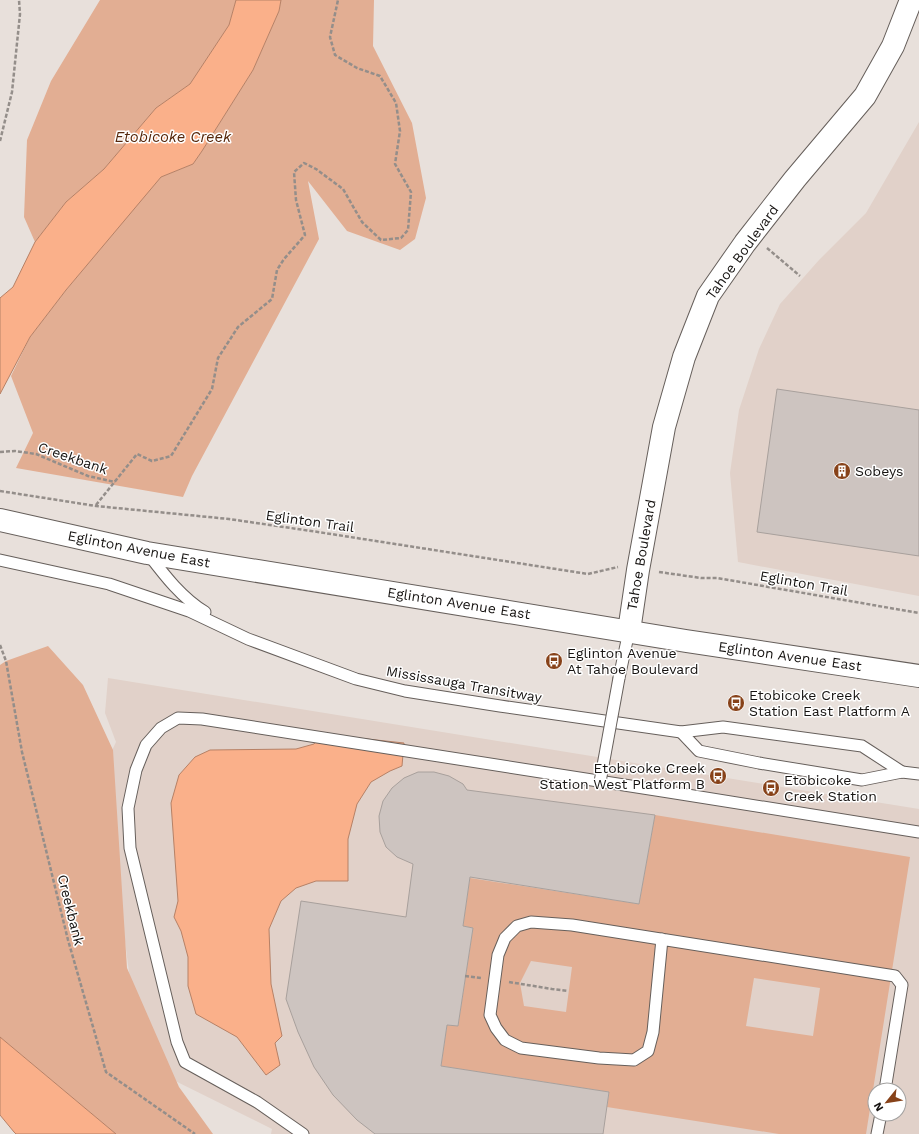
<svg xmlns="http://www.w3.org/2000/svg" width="919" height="1134" font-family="'Work Sans',sans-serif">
	<rect width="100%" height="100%" fill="#e8e0db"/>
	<!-- built -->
	<g fill="#e1d1c9" fill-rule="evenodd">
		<path d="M 919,122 L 919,596 L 738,562 L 730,473 L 739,410 L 759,349 L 780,304 L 819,260 L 866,213 Z"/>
		<path d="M 108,678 L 919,809 L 919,1134 L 271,1134 L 272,1129 L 141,1064 L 120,903 L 101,774 L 116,742 L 105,713 ZM 875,1090 L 899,1090 L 899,1114 L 875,1114 Z"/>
	</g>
	<!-- green -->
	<g fill="#e2ae93" fill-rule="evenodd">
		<path d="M 100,0 L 236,0 L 229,25 L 190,84 L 156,108 L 104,169 L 66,202 L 35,242 L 24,217 L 27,140 L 51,81 Z"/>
		<path d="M 281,0 L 374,0 L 373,46 L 412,123 L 426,198 L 415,239 L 400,250 L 347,231 L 308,181 L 319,239 L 192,476 L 183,497 L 16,468 L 33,433 L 11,376 L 30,337 L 66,290 L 144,196 L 161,177 L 193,164 L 202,151 L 253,70 L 279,11 Z"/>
		<path d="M 48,646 L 83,685 L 113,750 L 127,968 L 179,1087 L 213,1134 L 116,1134 L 0,1037 L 0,665 L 6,661 Z"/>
		<path d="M 655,815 L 910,857 L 866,1134 L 779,1134 L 607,1107 L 609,1092 L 441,1066 L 447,1025 L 458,1026 L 473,928 L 463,926 L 470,878 L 639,904 ZM 531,961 L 572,967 L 566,1012 L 524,1006 L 520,983 ZM 754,978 L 820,988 L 813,1036 L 746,1026 Z"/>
	</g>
	<!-- water -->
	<g fill="#fab08a" stroke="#b68166">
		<path d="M 236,0 L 281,0 L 279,11 L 253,70 L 202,151 L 193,164 L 161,177 L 66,290 L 30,337 L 0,394 L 0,298 L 13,287 L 35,242 L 66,202 L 104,169 L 156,108 L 190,84 L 229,25 Z"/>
		<path d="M 321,734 L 404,743 L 402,766 L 390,771 L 371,782 L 357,804 L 348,839 L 348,881 L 316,881 L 296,888 L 281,901 L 269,929 L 271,984 L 282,1036 L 275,1043 L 280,1065 L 266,1075 L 237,1037 L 196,1014 L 188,986 L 188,957 L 181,931 L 174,917 L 178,901 L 171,803 L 179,775 L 195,757 L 210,750 L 296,749 L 314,744 Z"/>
		<path d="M 0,1037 L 116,1134 L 16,1134 L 14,1132 L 0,1115 Z"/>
	</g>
	<!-- building -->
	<g fill="#cdc4c0" stroke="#a8a09c">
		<path d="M 777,389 L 919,410 L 919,556 L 757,532 Z"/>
		<path d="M 418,772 L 434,772 L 449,776 L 463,784 L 467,790 L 655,815 L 639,904 L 470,877 L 463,926 L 473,928 L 458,1026 L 447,1025 L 441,1066 L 609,1092 L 603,1134 L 375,1134 L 357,1120 L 333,1095 L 314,1067 L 298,1032 L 286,999 L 301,901 L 406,917 L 413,864 L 397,857 L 386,847 L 380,832 L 379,816 L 383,801 L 392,788 L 404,778 Z"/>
	</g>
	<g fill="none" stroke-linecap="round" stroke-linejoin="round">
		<!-- service casing -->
		<g stroke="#665f5b" stroke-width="13">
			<g id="service">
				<path d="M 149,555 C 165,576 182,598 205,612"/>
				<path d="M 0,560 L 109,584 L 189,611 L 248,639 L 356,679 L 405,691 L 500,706 L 681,732 L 723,727 L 862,746 L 902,772"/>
				<path d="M 619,678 L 629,631"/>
				<path d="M 681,732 L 699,751 L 759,763 L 862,780 L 902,772 L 919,774"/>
				<path d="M 662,939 L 653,1032 L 648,1051 L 634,1060 L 599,1058 L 521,1048 L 505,1040 L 496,1028 L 490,1015 L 498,955 L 505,938 L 517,926 L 531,922 L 572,925 L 895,976 L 902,985 L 885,1090"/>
				<path d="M 303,1134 L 257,1102 L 185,1062 L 177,1042 L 130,848 L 128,808 L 136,770 L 146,745 L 161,728 L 178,718 L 202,719 C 442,755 680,794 919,832"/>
				<path d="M 877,1134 L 881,1114"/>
			</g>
		</g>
		<!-- minor casing -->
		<g stroke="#665f5b" stroke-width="24">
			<path id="minor" d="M 629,631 L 638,570 L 664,427 L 684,357 L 708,296 L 745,243 L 795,179 L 865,96 L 893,46 L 911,0"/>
		</g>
		<!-- primary casing -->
		<g stroke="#665f5b" stroke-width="24">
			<path id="primary" d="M 0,520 L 147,553 L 686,641 L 919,676"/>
		</g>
		<!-- path -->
		<g stroke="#948e8a" stroke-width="2.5" stroke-dasharray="4 2" stroke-linecap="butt">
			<path d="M 0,141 L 12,92 L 20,14 L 19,0"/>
			<path d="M 767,248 L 800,276"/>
			<path d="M 0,452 L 15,451 L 36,454 L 88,476 L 115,482"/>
			<path d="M 0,491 L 96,506 L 229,519 L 318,532 L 588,574 L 618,567"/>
			<path d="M 96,505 L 137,454 L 152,461 L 171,456 L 212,389 L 218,358 L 238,327 L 272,299 L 277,270 L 284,259 L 305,235 L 296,200 L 294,172 L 304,163 L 316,169 L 343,189 L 362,222 L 381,240 L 401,238 L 408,230 L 411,192 L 395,164 L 400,131 L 396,103 L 380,76 L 357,68 L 335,55 L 330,37 L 338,0"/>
			<path d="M 659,572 L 701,578 L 717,578 L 919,613"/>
			<path d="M 0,645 L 6,661 L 22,752 L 68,940 L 106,1072 L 195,1134"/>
			<path d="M 465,976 L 481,978"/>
			<path d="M 509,982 L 552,989 L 568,991"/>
		</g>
		<!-- service -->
		<use href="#service" stroke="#fff" stroke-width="11"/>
		<!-- minor -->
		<use href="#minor" stroke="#fff" stroke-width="22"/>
		<!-- primary -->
		<use href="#primary" stroke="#fff" stroke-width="22"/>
		<!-- service-bridge casing -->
		<g stroke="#665f5b" stroke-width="13" stroke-linecap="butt">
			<path id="service-bridge" d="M 600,782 L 619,678"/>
		</g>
		<!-- service-bridge -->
		<use href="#service-bridge" stroke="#fff" stroke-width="11"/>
	</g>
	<!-- icons -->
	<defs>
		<g id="building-disc" transform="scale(0.9)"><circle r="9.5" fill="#874219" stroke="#fff"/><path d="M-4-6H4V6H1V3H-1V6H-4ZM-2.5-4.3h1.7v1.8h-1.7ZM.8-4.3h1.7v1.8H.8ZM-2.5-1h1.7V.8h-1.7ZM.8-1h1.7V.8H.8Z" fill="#fff"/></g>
		<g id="bus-disc" transform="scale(0.9)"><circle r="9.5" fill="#874219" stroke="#fff"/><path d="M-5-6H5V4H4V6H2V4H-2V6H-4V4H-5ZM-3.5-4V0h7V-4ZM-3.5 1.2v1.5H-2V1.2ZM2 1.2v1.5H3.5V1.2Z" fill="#fff"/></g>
	</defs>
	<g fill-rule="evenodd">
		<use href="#building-disc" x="842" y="471"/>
		<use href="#bus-disc" x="554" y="661"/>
		<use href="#bus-disc" x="736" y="703"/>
		<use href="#bus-disc" x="718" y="776"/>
		<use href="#bus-disc" x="771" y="788"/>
	</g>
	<g text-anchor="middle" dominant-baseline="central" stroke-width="3" stroke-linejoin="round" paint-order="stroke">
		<!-- street labels -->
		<g font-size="14" fill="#161311" stroke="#fff">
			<text transform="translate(742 252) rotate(-54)">Tahoe Boulevard</text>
			<text transform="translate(73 458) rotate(19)">Creekbank</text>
			<text transform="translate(310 521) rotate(8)">Eglinton Trail</text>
			<text transform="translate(139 549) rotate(11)">Eglinton Avenue East</text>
			<text transform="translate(641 555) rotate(-80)">Tahoe Boulevard</text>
			<text transform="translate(804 583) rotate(10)">Eglinton Trail</text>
			<text transform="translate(459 603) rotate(9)">Eglinton Avenue East</text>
			<text transform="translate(790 656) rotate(8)">Eglinton Avenue East</text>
			<text transform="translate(464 684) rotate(10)">Mississauga Transitway</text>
			<text transform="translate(71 910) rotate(76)">Creekbank</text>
		</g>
		<!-- poi labels -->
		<g font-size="14" fill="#161311" stroke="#fff" text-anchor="start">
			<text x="855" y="471">Sobeys</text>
			<text x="567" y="653">Eglinton Avenue<tspan x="567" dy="16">At Tahoe Boulevard</tspan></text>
			<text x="749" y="695">Etobicoke Creek<tspan x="749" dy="16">Station East Platform A</tspan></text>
			<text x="705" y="768" text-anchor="end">Etobicoke Creek<tspan x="705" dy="16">Station West Platform B</tspan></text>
			<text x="784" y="780">Etobicoke<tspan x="784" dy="16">Creek Station</tspan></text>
		</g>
		<!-- water labels -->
		<g font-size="15" font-style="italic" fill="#56270b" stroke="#fff">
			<text x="173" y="137">Etobicoke Creek</text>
		</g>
	</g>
	<!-- north arrow -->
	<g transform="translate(887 1102) rotate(240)"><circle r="19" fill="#ffffff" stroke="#a2a1a0"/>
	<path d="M0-3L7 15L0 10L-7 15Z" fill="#874219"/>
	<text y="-6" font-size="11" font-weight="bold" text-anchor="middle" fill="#161311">N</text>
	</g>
</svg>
